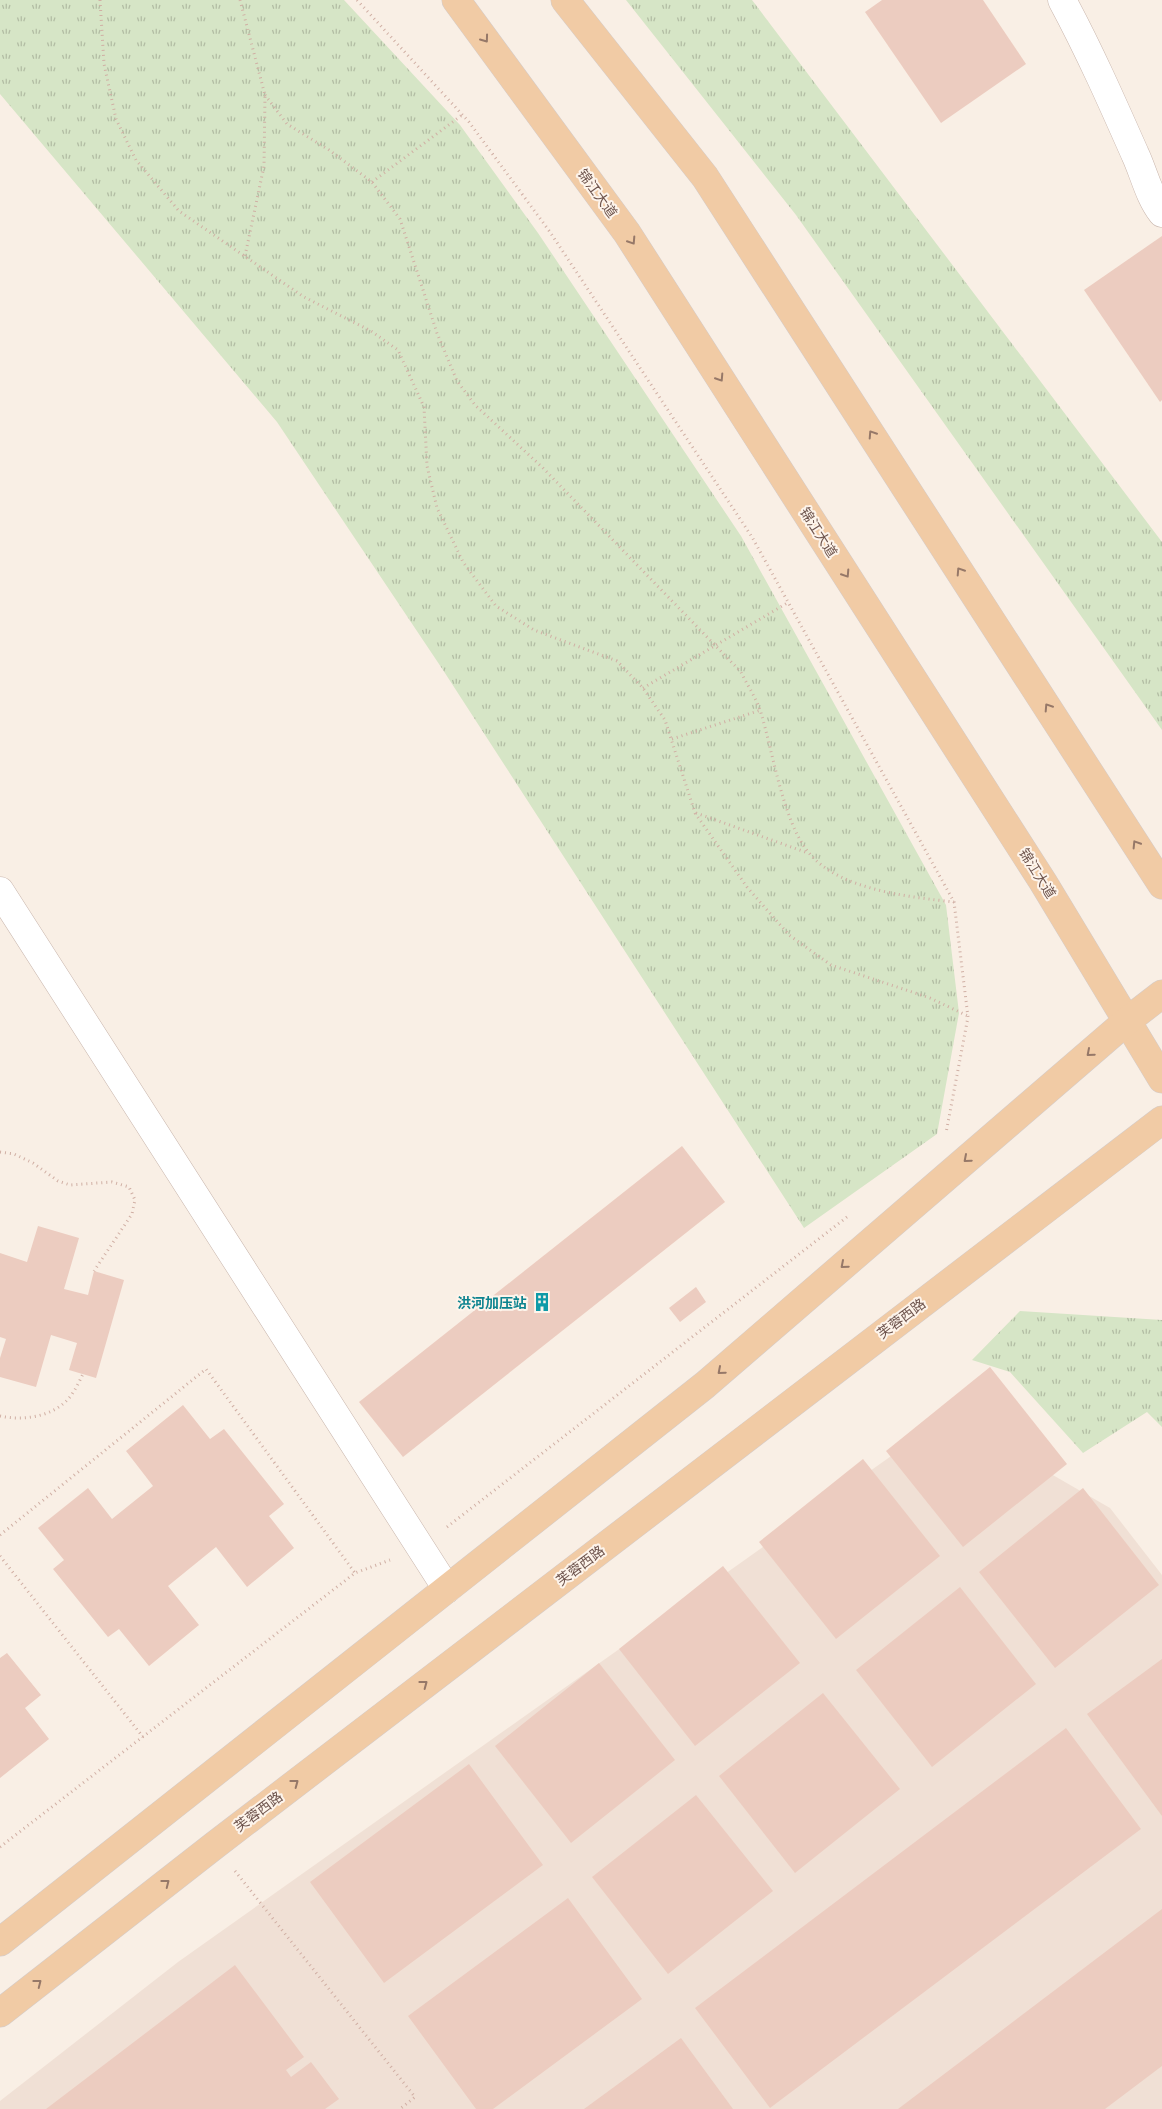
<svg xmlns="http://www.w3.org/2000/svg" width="1162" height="2109" font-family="'Open Sans','Noto Sans SC',sans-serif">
	<defs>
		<pattern id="park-tufts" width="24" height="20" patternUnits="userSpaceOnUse" patternTransform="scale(1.25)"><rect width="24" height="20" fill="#d6e5c6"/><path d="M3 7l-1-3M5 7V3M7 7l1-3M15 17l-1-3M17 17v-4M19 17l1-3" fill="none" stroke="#b2bca3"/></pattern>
	</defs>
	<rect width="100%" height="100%" fill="#f9efe5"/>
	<!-- residential -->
	<path fill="#f0e0d5" d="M 949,1415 L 1110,1508 L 1162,1575 L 1162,2109 L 0,2109 L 0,2101 L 178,1962 Z"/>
	<!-- park -->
	<g fill="url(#park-tufts)">
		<path d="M 0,0 L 344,0 L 460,125 L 538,233 L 741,536 L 946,905 L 959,1013 L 937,1134 L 804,1228 L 443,670 L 277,422 L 0,94 Z"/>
		<path d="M 626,0 L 752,0 L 1162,542 L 1162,730 L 796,215 Z"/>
		<path d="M 1020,1311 L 1162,1320 L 1162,1427 L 1147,1412 L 1083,1453 L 1010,1372 L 972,1360 Z"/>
	</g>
	<!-- building -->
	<g fill="#ecccc0">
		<path d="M 882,0 L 983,0 L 1026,64 L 941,123 L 865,12 Z"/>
		<path d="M 1162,236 L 1162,400 L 1160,402 L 1084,290 Z"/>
		<path d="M 682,1146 L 725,1202 L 403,1457 L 359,1402 Z"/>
		<path d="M 38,1226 L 79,1238 L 64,1289 L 88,1295 L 94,1271 L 124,1280 L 96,1378 L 69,1370 L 77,1343 L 51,1335 L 36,1387 L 0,1377 L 0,1358 L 6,1339 L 0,1337 L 0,1253 L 27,1262 Z"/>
		<path d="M 696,1287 L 706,1302 L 680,1322 L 669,1308 Z"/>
		<path d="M 990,1367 L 1067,1464 L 963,1547 L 886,1451 Z"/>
		<path d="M 183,1405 L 210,1439 L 224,1429 L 284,1504 L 269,1516 L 294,1548 L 247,1587 L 216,1547 L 168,1586 L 199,1625 L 149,1666 L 119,1629 L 108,1637 L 53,1569 L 64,1560 L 38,1528 L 88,1488 L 112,1519 L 153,1486 L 126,1451 Z"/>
		<path d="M 863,1459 L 940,1556 L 836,1639 L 759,1542 Z"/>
		<path d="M 1083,1488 L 1159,1585 L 1055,1668 L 979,1572 Z"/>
		<path d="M 723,1566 L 800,1663 L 695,1746 L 619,1649 Z"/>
		<path d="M 960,1587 L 1036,1684 L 932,1767 L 856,1670 Z"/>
		<path d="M 7,1653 L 41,1695 L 25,1708 L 49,1739 L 0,1778 L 0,1658 Z"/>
		<path d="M 1162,1659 L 1162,1816 L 1087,1714 Z"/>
		<path d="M 599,1663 L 675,1760 L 571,1843 L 495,1746 Z"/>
		<path d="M 823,1693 L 900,1789 L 795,1873 L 719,1776 Z"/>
		<path d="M 1066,1728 L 1141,1829 L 770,2108 L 695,2008 Z"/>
		<path d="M 469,1764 L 543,1865 L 384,1983 L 310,1882 Z"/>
		<path d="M 696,1795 L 773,1891 L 668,1974 L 592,1877 Z"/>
		<path d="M 568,1898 L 642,1999 L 493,2109 L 476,2109 L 408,2016 Z"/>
		<path d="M 1162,1909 L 1162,2066 L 1105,2109 L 898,2109 Z"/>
		<path d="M 235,1965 L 304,2057 L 286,2070 L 291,2077 L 311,2062 L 339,2099 L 325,2109 L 46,2109 Z"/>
		<path d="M 681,2038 L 733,2109 L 584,2109 Z"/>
	</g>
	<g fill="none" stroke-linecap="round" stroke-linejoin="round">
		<!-- minor casing -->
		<g stroke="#c9b6ad" stroke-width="29">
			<g id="minor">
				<path d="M 1062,0 C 1089,50 1112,102 1135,154 C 1144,173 1149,197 1162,213"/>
				<path d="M 0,891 L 447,1589"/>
			</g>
		</g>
		<!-- major casing -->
		<g stroke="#d4ccca" stroke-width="29">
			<g id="major">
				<path d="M 456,0 L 627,233 L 1043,882 L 1162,1079"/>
				<path d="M 565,0 L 705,177 L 1162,885"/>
				<path d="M 0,1942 L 705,1385 L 1127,1021 L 1162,994"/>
				<path d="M 0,2013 L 215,1845 L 1162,1120"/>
			</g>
		</g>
		<!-- path -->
		<g stroke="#d0afa4" stroke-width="3" stroke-dasharray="1 4" stroke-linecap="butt">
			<path d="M 100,0 L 104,64 L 116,119 L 136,160 L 179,211 L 304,297 L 371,331 L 398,350 L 424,407 L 427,466 L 437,508 L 463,562 L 496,606 L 534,630 L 617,661 L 643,688 L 665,720 L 695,813 L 747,887 L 789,935 L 831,965 L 930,998 L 968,1016"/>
			<path d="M 240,0 L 265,95 L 264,166 L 245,256"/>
			<path d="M 357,0 L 469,122 L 550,232 L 752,537 L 954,902 L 968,1017 L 946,1133"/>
			<path d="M 265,95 L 287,124 L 329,150 L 372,182 L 400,219 L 437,333 L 457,381 L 475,405 L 543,468 L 741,672 C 747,685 757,699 761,713 C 773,752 783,822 809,853 C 839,890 910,897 954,902"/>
			<path d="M 372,182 L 462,115"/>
			<path d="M 643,688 L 789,602"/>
			<path d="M 672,739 L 761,710"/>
			<path d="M 696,813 L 808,853"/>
			<path d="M 0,1152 L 14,1154 L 33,1163 L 58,1181 L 70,1185 L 112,1182 L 129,1187 L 135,1200 L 132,1214 L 94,1271"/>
			<path d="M 0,1416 C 23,1421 53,1417 69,1398 C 75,1391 79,1382 83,1374"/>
			<path d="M 447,1527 L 847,1217"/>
			<path d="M 0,1535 L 206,1369 L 355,1573"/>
			<path d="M 0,1556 L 143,1737"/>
			<path d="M 0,1847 L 355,1573 L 390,1560"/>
			<path d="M 235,1871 L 415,2097 L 400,2109"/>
		</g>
		<!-- minor -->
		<use href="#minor" stroke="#fff" stroke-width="28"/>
		<!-- major -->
		<use href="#major" stroke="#f1cba5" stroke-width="28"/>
	</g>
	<!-- one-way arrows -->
	<defs><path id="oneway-chevron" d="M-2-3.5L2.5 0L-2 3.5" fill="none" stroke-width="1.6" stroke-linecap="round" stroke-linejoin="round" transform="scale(1.25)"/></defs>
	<g stroke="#967868">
		<use href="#oneway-chevron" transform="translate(485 39) rotate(54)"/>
		<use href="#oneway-chevron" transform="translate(632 241) rotate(57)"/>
		<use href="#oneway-chevron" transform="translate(720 378) rotate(57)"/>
		<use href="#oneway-chevron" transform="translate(872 434) rotate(-123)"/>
		<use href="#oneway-chevron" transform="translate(960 571) rotate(-123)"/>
		<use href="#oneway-chevron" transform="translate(846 574) rotate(57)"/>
		<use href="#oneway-chevron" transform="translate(1048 707) rotate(-123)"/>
		<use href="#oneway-chevron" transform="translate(1136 844) rotate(-122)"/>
		<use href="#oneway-chevron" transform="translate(1090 1053) rotate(139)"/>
		<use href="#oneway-chevron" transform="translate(967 1159) rotate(139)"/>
		<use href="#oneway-chevron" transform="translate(844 1265) rotate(139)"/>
		<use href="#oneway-chevron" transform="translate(721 1371) rotate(139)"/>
		<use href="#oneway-chevron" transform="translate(424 1684) rotate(-37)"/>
		<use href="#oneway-chevron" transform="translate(295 1783) rotate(-37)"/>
		<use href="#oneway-chevron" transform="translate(166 1883) rotate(-38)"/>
		<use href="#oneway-chevron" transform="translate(38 1983) rotate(-38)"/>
	</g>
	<!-- icons -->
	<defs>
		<g id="building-bare" transform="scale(1.5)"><path d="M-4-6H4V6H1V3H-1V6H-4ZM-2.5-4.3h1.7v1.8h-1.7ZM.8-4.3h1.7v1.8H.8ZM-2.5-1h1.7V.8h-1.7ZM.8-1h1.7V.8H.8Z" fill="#0f9aa8" stroke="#fdf4eb" stroke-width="2.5" paint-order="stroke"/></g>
	</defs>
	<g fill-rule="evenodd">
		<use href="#building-bare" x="542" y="1302"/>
	</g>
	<g text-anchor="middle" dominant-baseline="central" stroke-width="4" stroke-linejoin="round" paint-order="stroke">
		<!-- street labels -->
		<g font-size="14" fill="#6f554e" stroke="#fdf4eb">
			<text transform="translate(598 193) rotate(54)">锦江大道</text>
			<text transform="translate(819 532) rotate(57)">锦江大道</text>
			<text transform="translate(1038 873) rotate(58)">锦江大道</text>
			<text transform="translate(901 1318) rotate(-37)">芙蓉西路</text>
			<text transform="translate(580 1565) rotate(-37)">芙蓉西路</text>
			<text transform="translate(258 1811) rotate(-37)">芙蓉西路</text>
		</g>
		<!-- culture labels -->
		<g font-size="14" font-weight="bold" fill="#0d838f" stroke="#fdf4eb" text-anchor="end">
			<text x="527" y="1302">洪河加压站</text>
		</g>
	</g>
</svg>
